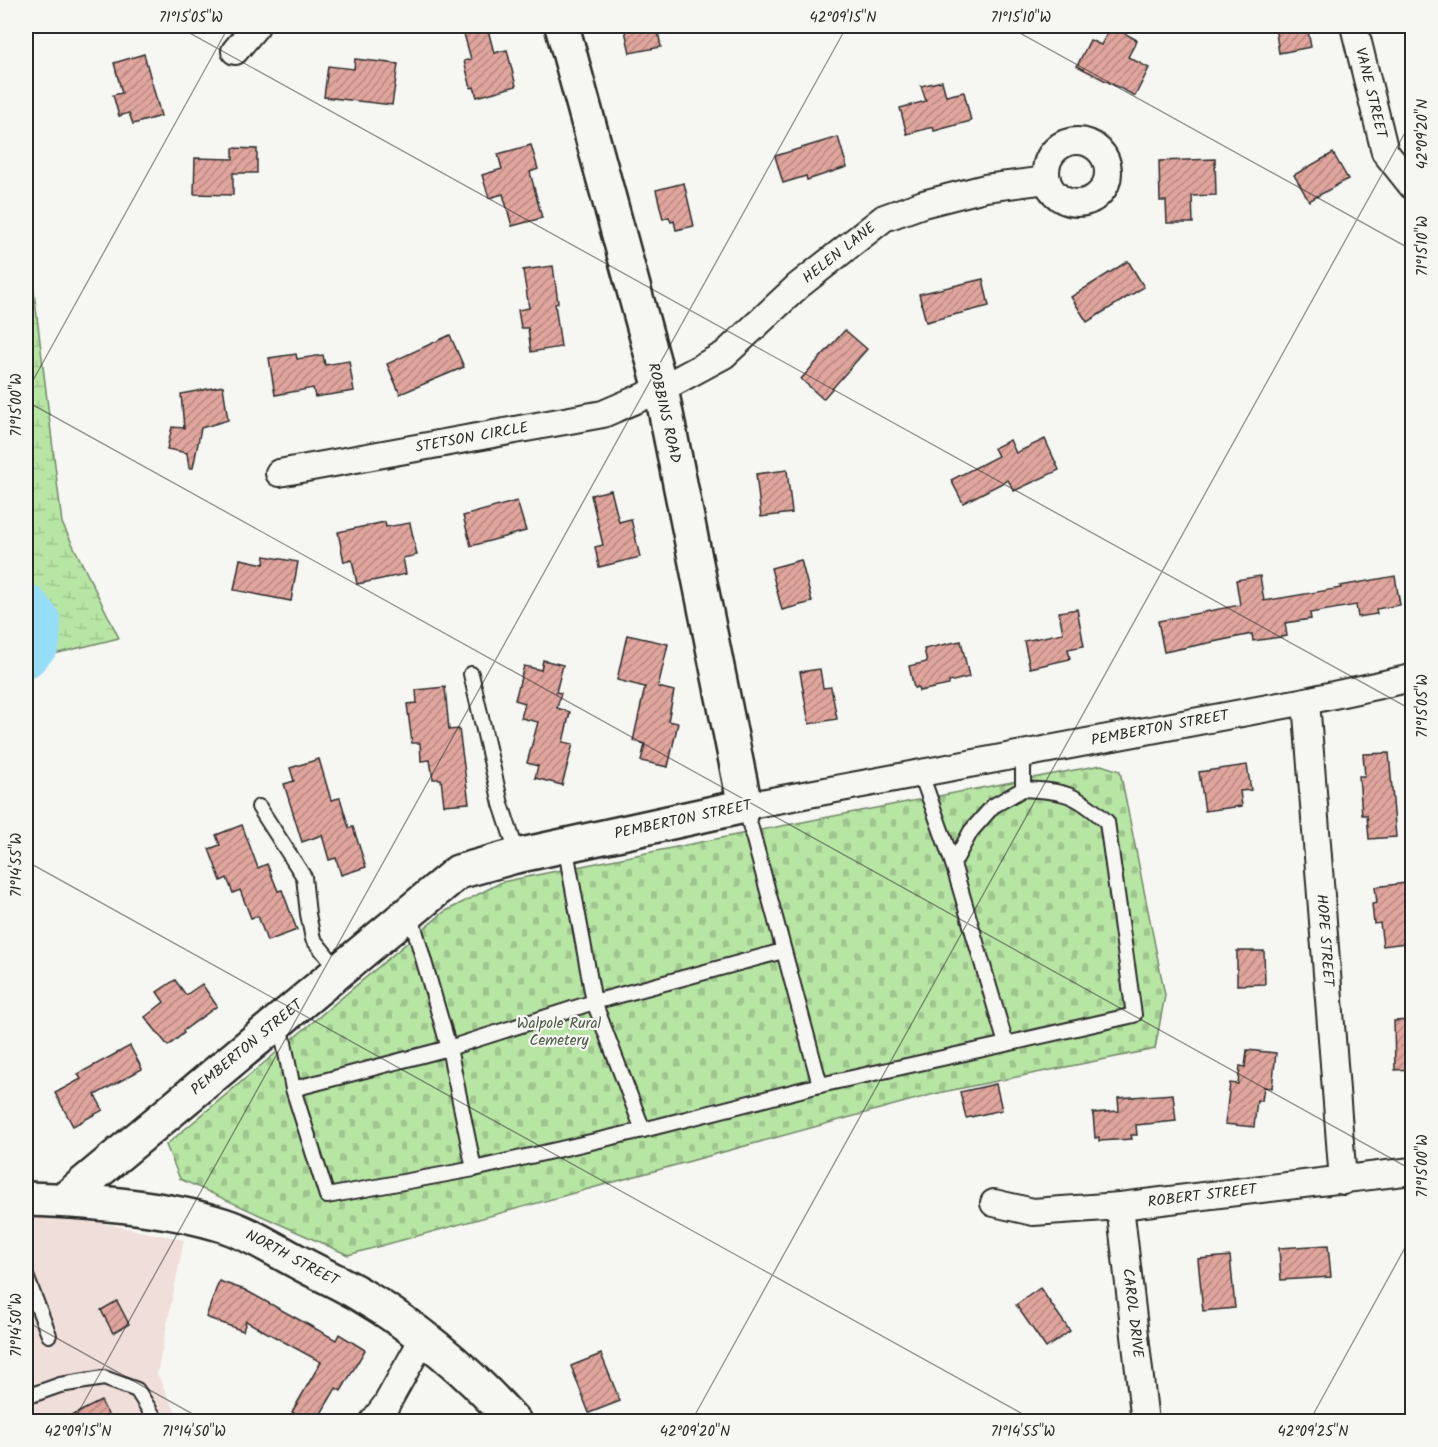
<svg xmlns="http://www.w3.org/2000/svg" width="1438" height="1447" font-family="Kalam,sans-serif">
	<defs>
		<pattern id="wetland-marsh" width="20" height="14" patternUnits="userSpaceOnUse" patternTransform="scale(1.5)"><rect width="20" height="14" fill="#b7e5a4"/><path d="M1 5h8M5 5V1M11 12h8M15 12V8" fill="none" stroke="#9ec58d"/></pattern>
		<pattern id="cemetery-stones" width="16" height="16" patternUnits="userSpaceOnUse" patternTransform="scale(1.5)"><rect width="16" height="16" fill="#b7e5a4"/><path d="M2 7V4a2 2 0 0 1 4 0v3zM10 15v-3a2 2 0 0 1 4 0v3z" fill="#9ec58d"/></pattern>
		<pattern id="building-hatch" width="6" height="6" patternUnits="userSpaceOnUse" patternTransform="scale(1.5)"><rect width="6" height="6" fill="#e0a69e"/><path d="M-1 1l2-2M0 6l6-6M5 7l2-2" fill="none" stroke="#b68781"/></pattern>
	</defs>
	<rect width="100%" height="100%" fill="#f6f6f2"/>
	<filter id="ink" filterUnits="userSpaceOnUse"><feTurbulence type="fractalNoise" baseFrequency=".0167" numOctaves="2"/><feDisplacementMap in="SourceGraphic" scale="12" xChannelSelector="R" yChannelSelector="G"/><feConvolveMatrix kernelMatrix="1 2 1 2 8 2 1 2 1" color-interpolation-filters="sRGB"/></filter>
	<g filter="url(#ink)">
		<!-- built -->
		<path fill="#efded9" d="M 26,1214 L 57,1214 L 184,1240 L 157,1374 L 180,1421 L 26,1422 Z"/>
		<!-- wetland -->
		<path fill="url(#wetland-marsh)" stroke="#718868" stroke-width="1.5" d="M 26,226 L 62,523 L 119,638 L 26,661 Z"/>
		<!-- cemetery -->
		<path fill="url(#cemetery-stones)" stroke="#718868" stroke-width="1.5" d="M 1101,765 L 1120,771 L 1165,995 L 1155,1049 L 938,1093 L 348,1255 L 180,1179 L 166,1145 L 444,912 L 502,882 L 766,829 Z"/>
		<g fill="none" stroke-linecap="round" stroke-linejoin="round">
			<!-- river -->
			<path stroke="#96ddf8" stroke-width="42" d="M 26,604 L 40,621 L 39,643 L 26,657"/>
		</g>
		<!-- building -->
		<g fill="url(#building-hatch)" stroke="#2b2b2b" stroke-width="1.5">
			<path d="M 479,26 L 487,26 L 494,53 L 507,50 L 516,86 L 477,97 L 474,87 L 471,88 L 464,61 L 471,59 L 463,30 Z"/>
			<path d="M 624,26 L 657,26 L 661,47 L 630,53 Z"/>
			<path d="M 1111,26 L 1137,40 L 1128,57 L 1149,68 L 1135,96 L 1077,66 L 1090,40 L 1101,45 Z"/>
			<path d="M 1275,26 L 1307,26 L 1311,47 L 1279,53 Z"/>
			<path d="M 144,54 L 161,116 L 133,124 L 129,113 L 119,116 L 113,95 L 122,93 L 114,63 Z"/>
			<path d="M 355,59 L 398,64 L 392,105 L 324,97 L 328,66 L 354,69 Z"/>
			<path d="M 942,81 L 946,96 L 964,92 L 971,121 L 934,131 L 933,127 L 907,134 L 900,108 L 926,101 L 921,86 Z"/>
			<path d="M 838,137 L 847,167 L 807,180 L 806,176 L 783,183 L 775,156 Z"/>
			<path d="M 531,145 L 538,169 L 530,172 L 542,218 L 512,226 L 503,194 L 489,198 L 482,175 L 502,169 L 498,154 Z"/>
			<path d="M 233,148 L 257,149 L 257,173 L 233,173 L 233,195 L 194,194 L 195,158 L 233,159 Z"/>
			<path d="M 1333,153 L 1348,179 L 1309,201 L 1294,175 Z"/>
			<path d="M 1215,159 L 1216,195 L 1192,196 L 1193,223 L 1167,223 L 1166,201 L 1160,201 L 1159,161 Z"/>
			<path d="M 684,183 L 694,226 L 676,230 L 674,221 L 671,222 L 669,217 L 663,219 L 656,190 Z"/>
			<path d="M 1128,261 L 1144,287 L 1087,322 L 1071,297 Z"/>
			<path d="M 553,266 L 558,303 L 555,304 L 561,347 L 531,352 L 528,328 L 521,328 L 518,310 L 529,308 L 523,270 Z"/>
			<path d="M 983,279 L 989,306 L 926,322 L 919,294 Z"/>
			<path d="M 845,330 L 867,349 L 823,399 L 801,379 Z"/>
			<path d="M 450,335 L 464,367 L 400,394 L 387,364 Z"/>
			<path d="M 296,354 L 297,359 L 323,355 L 325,365 L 349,361 L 354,391 L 315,397 L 313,388 L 275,395 L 269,358 Z"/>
			<path d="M 223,386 L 228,420 L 201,428 L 193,468 L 189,468 L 187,453 L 167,449 L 172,427 L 184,428 L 181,394 Z"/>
			<path d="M 1045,439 L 1059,470 L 1014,491 L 1008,480 L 963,503 L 951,480 L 998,456 L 994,448 L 1010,440 L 1016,453 Z"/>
			<path d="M 787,470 L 792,513 L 761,517 L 756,474 Z"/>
			<path d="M 611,490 L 619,522 L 631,519 L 640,557 L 599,567 L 595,547 L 603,545 L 591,495 Z"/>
			<path d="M 517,501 L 526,531 L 471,546 L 463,516 Z"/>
			<path d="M 385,522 L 386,527 L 410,523 L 417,555 L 403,558 L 406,574 L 357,584 L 352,560 L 344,562 L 338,532 Z"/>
			<path d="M 265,556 L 298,562 L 291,601 L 234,590 L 240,559 L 264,564 Z"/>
			<path d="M 801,560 L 812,602 L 782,610 L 771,568 Z"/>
			<path d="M 1260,576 L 1264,601 L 1341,588 L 1340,586 L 1395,576 L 1400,605 L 1376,609 L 1377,614 L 1358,617 L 1356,605 L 1310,613 L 1311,619 L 1285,623 L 1287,636 L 1253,641 L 1252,634 L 1164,652 L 1158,621 L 1240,605 L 1236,580 Z"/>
			<path d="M 1077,609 L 1084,646 L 1068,649 L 1070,659 L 1030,668 L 1024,641 L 1063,633 L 1059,612 Z"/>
			<path d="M 627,635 L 668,644 L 658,687 L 674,691 L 668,721 L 678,723 L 668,767 L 641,761 L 645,744 L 633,741 L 645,687 L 617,680 Z"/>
			<path d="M 961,641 L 969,677 L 949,682 L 949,685 L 919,691 L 918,687 L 914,688 L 909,666 L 927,662 L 924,649 Z"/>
			<path d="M 543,660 L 563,665 L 556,692 L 561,693 L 557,708 L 570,712 L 563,742 L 573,744 L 562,785 L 535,778 L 538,766 L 527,763 L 538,722 L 521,718 L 525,703 L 515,700 L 524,666 L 541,670 Z"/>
			<path d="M 820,669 L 823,688 L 831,687 L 837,719 L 809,724 L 800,672 Z"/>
			<path d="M 445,687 L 449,730 L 459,729 L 469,803 L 444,805 L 441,779 L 433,779 L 430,760 L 421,761 L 420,743 L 412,743 L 407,704 L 417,703 L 416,690 Z"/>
			<path d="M 1389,753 L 1396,837 L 1369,839 L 1367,815 L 1362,815 L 1359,776 L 1365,776 L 1363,754 Z"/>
			<path d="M 319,759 L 331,800 L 340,798 L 349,828 L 353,827 L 366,867 L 341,875 L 336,858 L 329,860 L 322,835 L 302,842 L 284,784 L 294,781 L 290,768 Z"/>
			<path d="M 1247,765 L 1251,790 L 1240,791 L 1242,806 L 1205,811 L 1199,772 Z"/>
			<path d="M 242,825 L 258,868 L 267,864 L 278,891 L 282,890 L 297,930 L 267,941 L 258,916 L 251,918 L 240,890 L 233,893 L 227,878 L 221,881 L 209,849 L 220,845 L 216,835 Z"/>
			<path d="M 1413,882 L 1413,942 L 1383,946 L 1380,923 L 1374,924 L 1372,904 L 1377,903 L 1375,887 Z"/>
			<path d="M 1237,951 L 1264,951 L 1265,984 L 1237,985 Z"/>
			<path d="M 175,980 L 186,995 L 202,984 L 217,1006 L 183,1031 L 184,1033 L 168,1046 L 145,1017 L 164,1002 L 157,992 Z"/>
			<path d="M 1413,1020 L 1413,1069 L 1395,1070 L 1394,1021 Z"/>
			<path d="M 130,1046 L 142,1069 L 95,1095 L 103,1110 L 73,1126 L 55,1093 L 81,1079 L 78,1074 Z"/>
			<path d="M 1247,1050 L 1276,1053 L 1272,1088 L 1264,1087 L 1262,1101 L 1257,1100 L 1254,1127 L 1225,1124 L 1230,1083 L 1238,1084 L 1240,1066 L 1245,1067 Z"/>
			<path d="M 996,1084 L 1002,1110 L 966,1118 L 960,1092 Z"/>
			<path d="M 1173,1094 L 1176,1121 L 1136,1125 L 1137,1135 L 1131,1135 L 1132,1139 L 1099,1141 L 1099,1137 L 1095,1138 L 1093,1113 L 1119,1111 L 1118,1098 Z"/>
			<path d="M 1328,1245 L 1331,1277 L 1281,1280 L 1279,1248 Z"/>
			<path d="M 1230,1256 L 1235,1308 L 1203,1311 L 1198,1259 Z"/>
			<path d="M 219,1281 L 245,1290 L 336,1340 L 339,1334 L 365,1350 L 341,1391 L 336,1388 L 316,1422 L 309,1422 L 292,1412 L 321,1362 L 246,1321 L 243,1331 L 206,1317 Z"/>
			<path d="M 1040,1288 L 1070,1331 L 1046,1348 L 1016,1305 Z"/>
			<path d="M 117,1301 L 129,1324 L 113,1333 L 101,1310 Z"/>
			<path d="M 601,1354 L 620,1401 L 589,1413 L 571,1366 Z"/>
			<path d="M 101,1401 L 112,1422 L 59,1422 Z"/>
		</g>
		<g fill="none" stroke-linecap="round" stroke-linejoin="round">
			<!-- lane casing -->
			<g stroke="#2b2b2b" stroke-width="18">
				<g id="lane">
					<path d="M 471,674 L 501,804 L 518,856"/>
					<path d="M 921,774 L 953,864"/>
					<path d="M 1023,789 C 1065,791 1075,793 1107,822 L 1134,1015 L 1006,1044 L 953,864 L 971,831 L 993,806 Z"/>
					<path d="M 1023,789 L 1023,755"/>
					<path d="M 745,806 L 820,1085"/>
					<path d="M 259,807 L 304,877 L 308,914 L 313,939 L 339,971"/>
					<path d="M 565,845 L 594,1002 L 783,951"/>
					<path d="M 410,913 L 449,1048 L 474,1169"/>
					<path d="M 280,1022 L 293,1089 L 327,1196 L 474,1169 L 643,1130 L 594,1002 L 449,1048 L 293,1089"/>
					<path d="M 643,1130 L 820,1085 L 1006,1044"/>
					<path d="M 26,1276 L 49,1335"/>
					<path d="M 26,1397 L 60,1385 L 104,1378 L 137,1390 L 157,1422"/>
				</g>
			</g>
			<!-- street casing -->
			<g stroke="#2b2b2b" stroke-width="30">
				<g id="street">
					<path id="s1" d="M 1354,26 L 1385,152 L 1412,186"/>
					<path d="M 235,51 L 256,26"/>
					<circle cx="1077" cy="172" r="31"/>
					<path id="s2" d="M 279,473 L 603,414 L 661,389 L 724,355 L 798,286 L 884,218 L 923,204 L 985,188 L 1047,180"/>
					<path id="s3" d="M 1306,701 L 1343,1181"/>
					<path id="s4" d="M 745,806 L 1306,701 L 1412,678"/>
					<path id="s5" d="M 994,1203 L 1033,1212 L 1120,1206 L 1412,1171"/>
					<path id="s6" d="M 1120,1206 L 1145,1422"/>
					<path d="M 373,1422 L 386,1405 L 424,1337"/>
				</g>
			</g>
			<!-- secondary casing -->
			<g stroke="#2b2b2b" stroke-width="38">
				<g id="secondary">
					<path id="s7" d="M 26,1199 C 88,1201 163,1206 223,1225 C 251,1234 275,1250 300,1263 C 320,1274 341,1283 361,1295 C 417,1328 470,1373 514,1422"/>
					<path id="s8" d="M 64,1200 L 458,872 L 512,857 L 745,806 L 661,389 L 562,26"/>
				</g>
			</g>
			<!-- lane -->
			<use href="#lane" stroke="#f6f6f2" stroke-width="14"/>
			<!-- street -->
			<use href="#street" stroke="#f6f6f2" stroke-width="26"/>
			<!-- secondary -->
			<use href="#secondary" stroke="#f6f6f2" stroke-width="33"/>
		</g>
	</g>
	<!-- ticks -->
	<path fill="none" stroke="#2b2b2b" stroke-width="1.5" stroke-opacity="0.45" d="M 177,26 L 1412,710M 1007,26 L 1412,250M 26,393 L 229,26M 26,401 L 1412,1170M 26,861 L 1037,1422M 26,1321 L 207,1422M 73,1422 L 847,26M 691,1422 L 1412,120M 1309,1422 L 1412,1235"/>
	<g text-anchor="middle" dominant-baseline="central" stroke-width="4.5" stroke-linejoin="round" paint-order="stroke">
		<!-- street labels -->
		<g font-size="15" fill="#2b2b2b" stroke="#f6f6f2">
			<text stroke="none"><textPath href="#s1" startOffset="69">VANE STREET</textPath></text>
			<text stroke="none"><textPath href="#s2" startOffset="618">HELEN LANE</textPath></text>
			<text transform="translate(664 413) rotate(77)">ROBBINS ROAD</text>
			<text stroke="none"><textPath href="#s2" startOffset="196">STETSON CIRCLE</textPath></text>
			<text stroke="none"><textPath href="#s4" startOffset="422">PEMBERTON STREET</textPath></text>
			<text transform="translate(683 820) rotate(-12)">PEMBERTON STREET</text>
			<text stroke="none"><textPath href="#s3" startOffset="240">HOPE STREET</textPath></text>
			<text stroke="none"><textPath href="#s8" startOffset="238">PEMBERTON STREET</textPath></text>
			<text stroke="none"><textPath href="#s5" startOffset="210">ROBERT STREET</textPath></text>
			<text stroke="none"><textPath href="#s7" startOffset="276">NORTH STREET</textPath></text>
			<text stroke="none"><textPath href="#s6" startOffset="108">CAROL DRIVE</textPath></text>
		</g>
		<!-- park labels -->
		<g font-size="15" fill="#4e5a49" stroke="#f6f6f2">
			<text x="559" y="1024">Walpole Rural<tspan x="559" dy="17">Cemetery</tspan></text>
		</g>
	</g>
	<!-- margin -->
	<rect width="1438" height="1447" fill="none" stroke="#f6f6f2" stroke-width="66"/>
	<rect x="33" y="33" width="1372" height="1381" fill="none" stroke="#2b2b2b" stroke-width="2"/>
	<g font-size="15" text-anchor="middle" fill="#2b2b2b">
		<text x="191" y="22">71°15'05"W</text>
		<text x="843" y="22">42°09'15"N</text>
		<text x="1021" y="22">71°15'10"W</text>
		<text transform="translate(1422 134) rotate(-90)" y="5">42°09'20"N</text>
		<text transform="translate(1422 246) rotate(-90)" y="5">71°15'10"W</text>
		<text transform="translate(16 405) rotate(-90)" y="5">71°15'00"W</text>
		<text transform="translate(1422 706) rotate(-90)" y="5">71°15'05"W</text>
		<text transform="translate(16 865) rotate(-90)" y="5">71°14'55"W</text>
		<text transform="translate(1422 1166) rotate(-90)" y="5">71°15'00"W</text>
		<text transform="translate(16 1325) rotate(-90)" y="5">71°14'50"W</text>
		<text x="78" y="1436">42°09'15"N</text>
		<text x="194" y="1436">71°14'50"W</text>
		<text x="695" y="1436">42°09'20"N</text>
		<text x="1023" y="1436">71°14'55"W</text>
		<text x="1313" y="1436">42°09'25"N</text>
	</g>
</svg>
